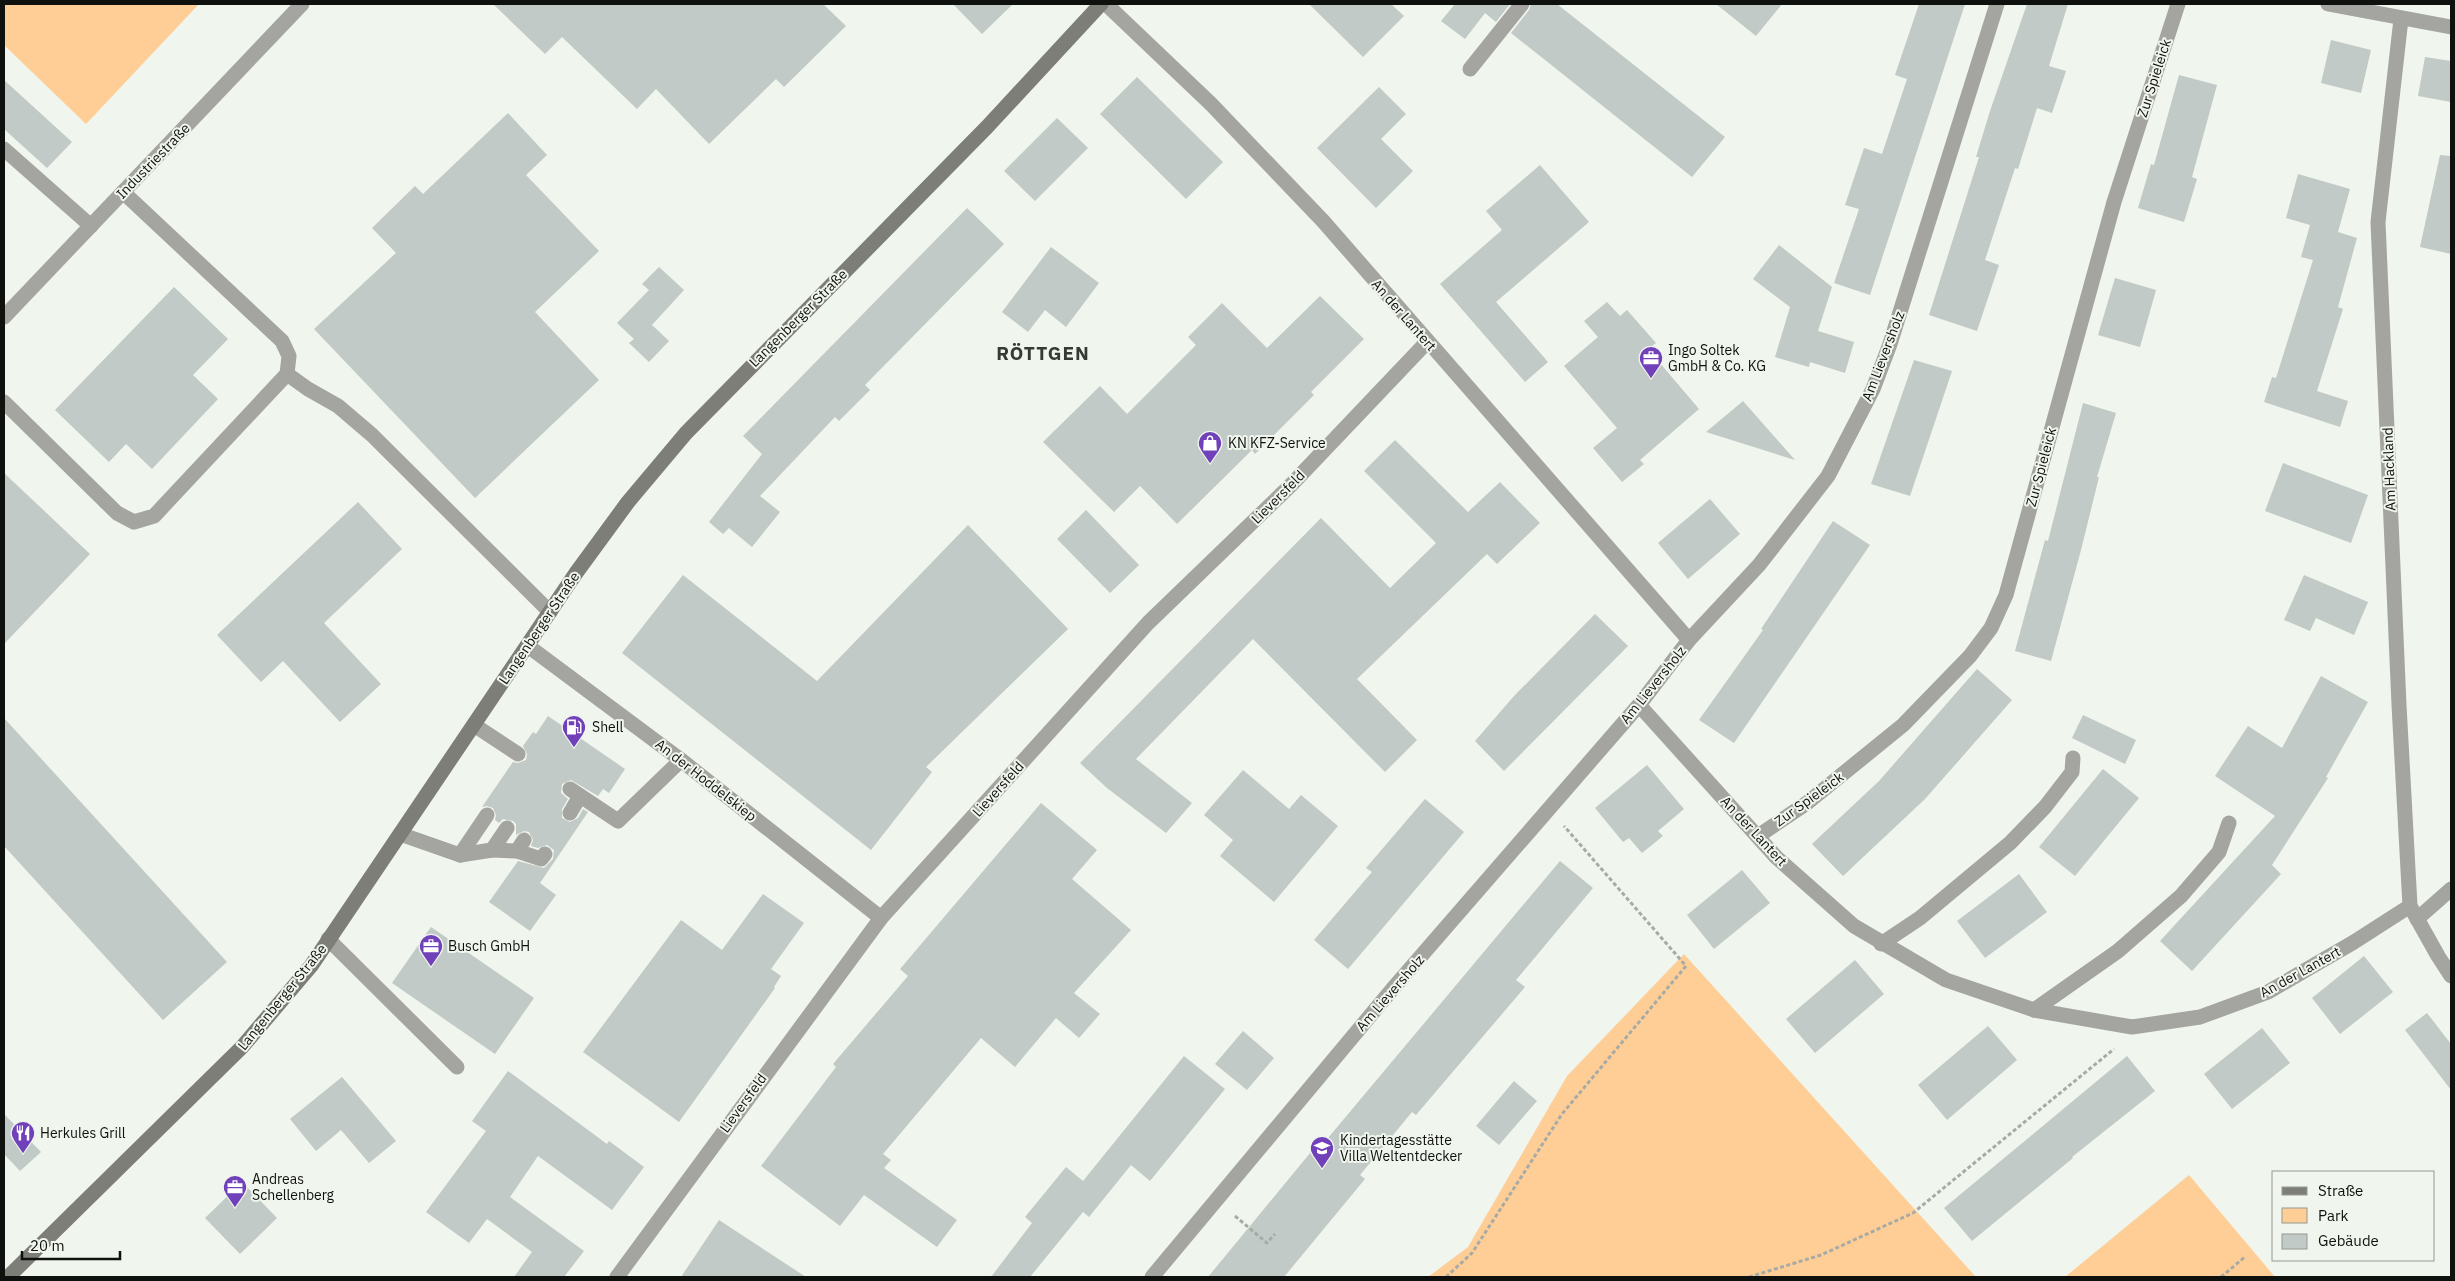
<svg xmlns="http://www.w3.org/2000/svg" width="2455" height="1281" font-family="'IBM Plex Sans',sans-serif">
	<rect width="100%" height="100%" fill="#f0f5ed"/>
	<!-- green -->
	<g fill="#fece96">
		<path d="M 4,4 L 199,4 L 86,124 L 4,45 Z"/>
		<path d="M 1684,954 L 1976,1277 L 1428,1277 L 1468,1247 L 1567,1076 Z"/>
		<path d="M 2189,1175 L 2275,1277 L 2065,1277 Z"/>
	</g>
	<!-- building -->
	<g fill="#c1cac6">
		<path d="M 493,4 L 823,4 L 846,26 L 784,87 L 776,79 L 709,144 L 656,89 L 637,109 L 562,37 L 545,54 Z"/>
		<path d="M 953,4 L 1013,4 L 982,34 Z"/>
		<path d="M 1309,4 L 1391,4 L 1404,16 L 1363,57 Z"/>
		<path d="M 1455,4 L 1510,4 L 1496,22 L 1485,13 L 1465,39 L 1441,21 Z"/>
		<path d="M 1531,4 L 1557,4 L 1725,137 L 1692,177 L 1511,33 L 1529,10 Z"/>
		<path d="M 1716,4 L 1782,4 L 1756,36 Z"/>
		<path d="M 1919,4 L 1965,4 L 1870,295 L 1834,283 L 1859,209 L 1845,205 L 1864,148 L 1882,154 L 1907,79 L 1895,75 Z"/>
		<path d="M 2027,4 L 2068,4 L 2049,66 L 2066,71 L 2052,113 L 2037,108 L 2018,169 L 2015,168 L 1985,260 L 1999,265 L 1977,331 L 1929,315 L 1979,157 L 1976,157 L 1990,111 Z"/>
		<path d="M 2331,40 L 2371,50 L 2361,93 L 2321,83 Z"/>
		<path d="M 2425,57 L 2451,61 L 2451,102 L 2418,96 Z"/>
		<path d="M 2179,75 L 2217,85 L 2192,177 L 2197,179 L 2184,222 L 2138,208 L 2151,164 L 2154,165 Z"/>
		<path d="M 1137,77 L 1223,162 L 1186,199 L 1100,114 Z"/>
		<path d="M 4,80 L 72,142 L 47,168 L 4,129 Z"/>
		<path d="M 1379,87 L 1406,114 L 1381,139 L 1413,171 L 1376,208 L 1317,148 Z"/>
		<path d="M 508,113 L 547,155 L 526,175 L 599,251 L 535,312 L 599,380 L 475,498 L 314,329 L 396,253 L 372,228 L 415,186 L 423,194 Z"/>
		<path d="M 1057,118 L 1088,148 L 1035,201 L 1004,171 Z"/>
		<path d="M 2440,155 L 2451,156 L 2451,254 L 2420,247 Z"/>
		<path d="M 1540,165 L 1589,222 L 1496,302 L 1548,362 L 1525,382 L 1440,284 L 1502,230 L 1486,211 Z"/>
		<path d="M 2298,174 L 2350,189 L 2338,232 L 2357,238 L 2338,307 L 2343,309 L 2317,391 L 2348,401 L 2340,427 L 2264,402 L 2272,377 L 2276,378 L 2313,260 L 2301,257 L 2310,225 L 2286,218 Z"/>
		<path d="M 967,208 L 1004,244 L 865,385 L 870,390 L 839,421 L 835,417 L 760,496 L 780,512 L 752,547 L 729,528 L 723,534 L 709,522 L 762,454 L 743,436 Z"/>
		<path d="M 1779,245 L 1832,287 L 1818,331 L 1854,342 L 1845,373 L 1810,362 L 1809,367 L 1775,357 L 1790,307 L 1753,279 Z"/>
		<path d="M 1051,247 L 1099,283 L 1066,327 L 1045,310 L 1028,332 L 1002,312 Z"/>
		<path d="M 659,267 L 684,290 L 652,325 L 669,341 L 649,362 L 629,343 L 634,339 L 617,323 L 649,290 L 642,284 Z"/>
		<path d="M 2115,278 L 2156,290 L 2140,347 L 2098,335 Z"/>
		<path d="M 174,287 L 228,339 L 193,375 L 218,399 L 152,469 L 126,444 L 109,462 L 55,410 Z"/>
		<path d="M 1320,296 L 1364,339 L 1311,392 L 1314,395 L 1255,454 L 1252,450 L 1177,524 L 1140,486 L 1114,512 L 1043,442 L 1100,386 L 1127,414 L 1196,345 L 1188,337 L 1222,303 L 1267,348 Z"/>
		<path d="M 1607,302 L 1620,316 L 1627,310 L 1656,343 L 1648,349 L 1699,409 L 1640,460 L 1644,464 L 1622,482 L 1593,448 L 1617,428 L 1564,366 L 1598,337 L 1584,321 Z"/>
		<path d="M 1914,360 L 1952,371 L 1910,496 L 1871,484 Z"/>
		<path d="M 1743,401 L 1795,460 L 1706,432 Z"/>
		<path d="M 2083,403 L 2116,413 L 2097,477 L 2099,477 L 2081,550 L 2051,661 L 2015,651 L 2045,540 L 2048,541 Z"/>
		<path d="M 1395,440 L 1468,512 L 1500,482 L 1540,523 L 1497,564 L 1487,554 L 1357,679 L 1417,740 L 1385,772 L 1253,639 L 1136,759 L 1192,803 L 1166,833 L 1107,788 L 1080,763 L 1321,518 L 1390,588 L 1436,543 L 1364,471 Z"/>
		<path d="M 2283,463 L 2368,495 L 2351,543 L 2265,511 Z"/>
		<path d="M 4,473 L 90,554 L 4,644 Z"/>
		<path d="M 1710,499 L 1740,534 L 1688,579 L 1658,543 Z"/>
		<path d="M 358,502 L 402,549 L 324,623 L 381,684 L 340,722 L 283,661 L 261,682 L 217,635 Z"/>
		<path d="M 1086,510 L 1139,565 L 1110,593 L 1057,539 Z"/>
		<path d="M 1833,521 L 1870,545 L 1734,743 L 1699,720 L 1763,630 L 1761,629 Z"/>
		<path d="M 968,525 L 1068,629 L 926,767 L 932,772 L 871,850 L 622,653 L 683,575 L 817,681 Z"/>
		<path d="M 2304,575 L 2368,602 L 2354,635 L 2316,618 L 2310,631 L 2284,620 Z"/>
		<path d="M 1595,614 L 1628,646 L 1504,771 L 1475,741 L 1514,696 Z"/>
		<path d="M 1977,669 L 2012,700 L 1925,799 L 1843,876 L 1812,844 L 1879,781 Z"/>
		<path d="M 2321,676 L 2368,702 L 2326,777 L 2328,778 L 2272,865 L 2281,874 L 2192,971 L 2160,941 L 2275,816 L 2215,776 L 2248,726 L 2282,748 Z"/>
		<path d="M 2083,715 L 2136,740 L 2125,764 L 2072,738 Z"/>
		<path d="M 548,716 L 625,769 L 609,793 L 603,789 L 598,796 L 571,780 L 562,784 L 561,793 L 568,799 L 562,809 L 562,818 L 570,822 L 578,818 L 583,809 L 588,812 L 540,883 L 556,895 L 530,931 L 489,902 L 518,861 L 544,868 L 553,859 L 554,850 L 547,845 L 538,848 L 531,846 L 533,840 L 529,832 L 524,831 L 516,835 L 516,824 L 513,821 L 503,819 L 499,823 L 495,820 L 496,815 L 493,808 L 487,806 L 482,807 L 513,762 L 518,763 L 526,760 L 527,754 L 523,746 L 533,732 L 536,734 Z"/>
		<path d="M 4,718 L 227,962 L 163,1020 L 4,846 Z"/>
		<path d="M 1647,765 L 1684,809 L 1658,831 L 1663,836 L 1642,853 L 1629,838 L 1623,842 L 1595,808 Z"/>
		<path d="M 2103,769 L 2139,798 L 2075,876 L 2039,847 Z"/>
		<path d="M 1243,770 L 1289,809 L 1301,795 L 1338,826 L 1274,902 L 1220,856 L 1233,840 L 1204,815 Z"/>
		<path d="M 1425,799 L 1464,832 L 1348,969 L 1314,940 L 1372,872 L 1366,868 Z"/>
		<path d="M 1041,803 L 1097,850 L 1072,879 L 1131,930 L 1074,993 L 1100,1014 L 1079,1038 L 1056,1018 L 1015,1067 L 981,1038 L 883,1154 L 891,1160 L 884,1168 L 957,1220 L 937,1247 L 864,1195 L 840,1226 L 761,1166 L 836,1067 L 833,1064 L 908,976 L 900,969 Z"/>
		<path d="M 1560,861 L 1593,888 L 1516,980 L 1525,987 L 1416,1115 L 1412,1112 L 1360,1175 L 1365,1179 L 1284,1277 L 1208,1277 L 1320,1141 L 1323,1144 Z"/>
		<path d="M 1742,870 L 1770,903 L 1714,949 L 1687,915 Z"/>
		<path d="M 2019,874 L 2047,912 L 1985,958 L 1957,921 Z"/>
		<path d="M 763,894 L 804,923 L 771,969 L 781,976 L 774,987 L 775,988 L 679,1122 L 583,1052 L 681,920 L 722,950 Z"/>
		<path d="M 431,927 L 534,998 L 495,1054 L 392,983 Z"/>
		<path d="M 2364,956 L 2393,992 L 2340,1034 L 2312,998 Z"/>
		<path d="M 1855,960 L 1884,994 L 1815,1053 L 1786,1019 Z"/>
		<path d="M 2427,1013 L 2451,1044 L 2451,1090 L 2405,1030 Z"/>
		<path d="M 1988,1026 L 2017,1060 L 1947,1120 L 1918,1085 Z"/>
		<path d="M 2262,1028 L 2290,1063 L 2232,1109 L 2204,1074 Z"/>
		<path d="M 1243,1031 L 1274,1058 L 1247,1090 L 1215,1064 Z"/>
		<path d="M 1184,1056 L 1225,1089 L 1150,1181 L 1131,1165 L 1089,1217 L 1083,1212 L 1030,1277 L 991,1277 L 1032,1223 L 1025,1217 L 1066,1167 L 1083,1181 Z"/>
		<path d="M 2127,1056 L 2155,1091 L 2072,1157 L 2073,1158 L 1972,1241 L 1944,1208 Z"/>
		<path d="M 508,1071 L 607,1144 L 609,1141 L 644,1167 L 612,1210 L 538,1156 L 510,1197 L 584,1251 L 564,1277 L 514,1277 L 532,1252 L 487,1219 L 469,1243 L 426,1212 L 486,1131 L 472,1121 Z"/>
		<path d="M 342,1077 L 396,1141 L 369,1163 L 341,1130 L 316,1151 L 290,1119 Z"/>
		<path d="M 1514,1081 L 1537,1101 L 1499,1145 L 1476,1126 Z"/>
		<path d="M 4,1114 L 41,1152 L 20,1171 L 4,1154 Z"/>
		<path d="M 242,1182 L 277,1218 L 240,1254 L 205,1218 Z"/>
		<path d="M 719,1220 L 806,1277 L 681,1277 Z"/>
	</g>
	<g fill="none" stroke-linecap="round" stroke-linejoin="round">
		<!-- path -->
		<g stroke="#a7aba5" stroke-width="3" stroke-dasharray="4 2.5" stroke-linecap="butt">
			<path d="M 1235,1216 L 1267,1243 L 1275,1234"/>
			<path d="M 1446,1277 L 1472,1253 L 1562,1114 L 1686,966 L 1564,826"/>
			<path d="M 1749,1277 L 1821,1255 L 1913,1213 L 2114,1049"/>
			<path d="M 2221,1277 L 2246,1256"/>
		</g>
		<!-- service -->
		<g stroke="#a4a4a0" stroke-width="15">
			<path d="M 1470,69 L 1522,4"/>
			<path d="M 4,149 L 91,226"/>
			<path d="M 287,374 L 308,389 L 338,406 L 372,435 L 550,612"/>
			<path d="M 4,402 L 117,513 L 134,522 L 154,516 L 287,374 L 289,356 L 282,341 L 123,192"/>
			<path d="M 474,725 L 518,754"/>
			<path d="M 570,789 L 618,821 L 681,760"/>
			<path d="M 570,813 L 580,796"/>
			<path d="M 400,834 L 460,855 L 487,815"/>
			<path d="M 492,850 L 517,851 L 524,840"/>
			<path d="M 517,851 L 541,859 L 545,854"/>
			<path d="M 460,855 L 492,850 L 507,828"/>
			<path d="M 2417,919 L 2451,889"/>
			<path d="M 328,939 L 457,1067"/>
		</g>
		<!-- minor -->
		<g stroke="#a4a4a0" stroke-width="15">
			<path d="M 1106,4 L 1211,104 L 1323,221 L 1689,640"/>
			<path d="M 2328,4 L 2451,27"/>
			<path d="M 2401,19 L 2378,222 L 2399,705 L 2410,906 L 2438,956 L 2451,976"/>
			<path d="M 4,317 L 302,4"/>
			<path d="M 528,646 L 681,760 L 881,918"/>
			<path d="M 1639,705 L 1776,857 L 1854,926 L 1946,980 L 2034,1010 L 2132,1027 L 2200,1017 L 2268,992 L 2354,942 L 2410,906"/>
			<path d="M 1758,836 L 1807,803 L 1903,725 L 1970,656 L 1991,628 L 2006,595 L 2114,202 L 2178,4"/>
			<path d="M 1881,944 L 1920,918 L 2010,843 L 2045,807 L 2072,772 L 2073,758"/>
			<path d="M 2034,1010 L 2118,951 L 2181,896 L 2219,852 L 2229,823"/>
			<path d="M 617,1277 L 881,918 L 1148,623 L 1291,485 L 1427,342"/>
			<path d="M 1152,1277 L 1395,986 L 1639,705 L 1689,640 L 1759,565 L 1828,476 L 1873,389 L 1890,344 L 1997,4"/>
		</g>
		<!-- secondary -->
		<path stroke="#7e7e78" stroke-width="15" d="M 8,1277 L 242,1047 L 311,966 L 576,573 L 628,502 L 686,433 L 987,127 L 1101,4"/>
	</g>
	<!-- icons -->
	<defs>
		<g id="office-pin" transform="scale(1.25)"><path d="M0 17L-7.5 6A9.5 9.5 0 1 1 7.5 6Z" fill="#7041b9" stroke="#f0f5ed"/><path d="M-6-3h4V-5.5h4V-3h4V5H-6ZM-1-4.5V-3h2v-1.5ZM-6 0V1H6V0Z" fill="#fff"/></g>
		<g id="shop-pin" transform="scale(1.25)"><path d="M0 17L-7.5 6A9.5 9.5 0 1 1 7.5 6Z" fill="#7041b9" stroke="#f0f5ed"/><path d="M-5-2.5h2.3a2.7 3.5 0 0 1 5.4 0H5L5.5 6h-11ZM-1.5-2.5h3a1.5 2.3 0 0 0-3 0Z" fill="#fff"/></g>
		<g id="fuel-pin" transform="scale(1.25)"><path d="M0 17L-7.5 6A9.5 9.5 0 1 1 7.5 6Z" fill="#7041b9" stroke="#f0f5ed"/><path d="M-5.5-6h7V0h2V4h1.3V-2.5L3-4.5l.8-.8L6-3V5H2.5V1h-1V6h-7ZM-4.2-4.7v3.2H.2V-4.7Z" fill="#fff"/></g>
		<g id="restaurant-pin" transform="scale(1.25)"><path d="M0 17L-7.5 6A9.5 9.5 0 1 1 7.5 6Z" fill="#7041b9" stroke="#f0f5ed"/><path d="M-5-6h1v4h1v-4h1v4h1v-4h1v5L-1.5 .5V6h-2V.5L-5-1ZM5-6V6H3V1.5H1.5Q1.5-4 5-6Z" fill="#fff"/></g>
		<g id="school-pin" transform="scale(1.25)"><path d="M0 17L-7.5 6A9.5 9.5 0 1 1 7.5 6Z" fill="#7041b9" stroke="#f0f5ed"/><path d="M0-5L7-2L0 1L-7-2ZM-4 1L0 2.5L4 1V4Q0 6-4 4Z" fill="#fff"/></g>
	</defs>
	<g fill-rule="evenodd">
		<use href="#office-pin" x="1651" y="358"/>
		<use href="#shop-pin" x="1210" y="443"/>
		<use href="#fuel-pin" x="574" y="727"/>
		<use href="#office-pin" x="431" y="946"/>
		<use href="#restaurant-pin" x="23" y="1133"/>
		<use href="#school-pin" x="1322" y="1148"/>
		<use href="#office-pin" x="235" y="1187"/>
	</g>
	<g text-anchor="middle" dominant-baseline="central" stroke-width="4" stroke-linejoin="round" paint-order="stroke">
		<!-- street labels -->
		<g font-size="14" fill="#0f110e" stroke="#f0f5ed">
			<text transform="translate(2154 78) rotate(-72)">Zur Spieleick</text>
			<text transform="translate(153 161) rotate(-46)">Industriestraße</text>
			<text transform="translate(1404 315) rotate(49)">An der Lantert</text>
			<text transform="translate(798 318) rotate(-45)">Langenberger Straße</text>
			<text transform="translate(1883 356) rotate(-69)">Am Lieversholz</text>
			<text transform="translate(2041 467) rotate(-75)">Zur Spieleick</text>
			<text transform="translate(2389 469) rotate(-92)">Am Hackland</text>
			<text transform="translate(1278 497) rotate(-45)">Lieversfeld</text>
			<text transform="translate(539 628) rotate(-56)">Langenberger Straße</text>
			<text transform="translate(1653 685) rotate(-51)">Am Lieversholz</text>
			<text transform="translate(706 780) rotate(38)">An der Hoddelskiep</text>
			<text transform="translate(998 789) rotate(-48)">Lieversfeld</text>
			<text transform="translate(1809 799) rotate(-36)">Zur Spieleick</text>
			<text transform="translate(1754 831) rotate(47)">An der Lantert</text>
			<text transform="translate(2300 972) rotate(-29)">An der Lantert</text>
			<text transform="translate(1390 993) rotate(-49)">Am Lieversholz</text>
			<text transform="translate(282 997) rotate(-51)">Langenberger Straße</text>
			<text transform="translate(743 1103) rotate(-54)">Lieversfeld</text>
		</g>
		<!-- poi labels -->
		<g font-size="14" fill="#0f110e" stroke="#f0f5ed" text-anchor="start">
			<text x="1668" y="350">Ingo Soltek<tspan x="1668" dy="16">GmbH &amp; Co. KG</tspan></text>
			<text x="1228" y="443">KN KFZ-Service</text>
			<text x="592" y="727">Shell</text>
			<text x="448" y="946">Busch GmbH</text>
			<text x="40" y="1133">Herkules Grill</text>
			<text x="1340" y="1140">Kindertagesstätte<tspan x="1340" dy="16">Villa Weltentdecker</tspan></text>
			<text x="252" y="1179">Andreas<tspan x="252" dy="16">Schellenberg</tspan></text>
		</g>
		<!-- district labels -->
		<g font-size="19" font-weight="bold" letter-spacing="1" fill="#363a34" stroke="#f0f5ed">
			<text x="1043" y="353">RÖTTGEN</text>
		</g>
	</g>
	<!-- border -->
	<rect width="2455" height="1281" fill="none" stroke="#0f110e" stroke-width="10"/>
	<!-- legend -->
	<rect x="2272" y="1171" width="162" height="90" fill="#f0f5ed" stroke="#969a94"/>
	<rect x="2282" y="1187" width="25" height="8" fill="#7e7e78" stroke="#969a94"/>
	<text x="2318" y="1196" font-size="15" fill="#0f110e">Straße</text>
	<rect x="2282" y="1208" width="25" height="15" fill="#fece96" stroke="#969a94"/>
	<text x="2318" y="1221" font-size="15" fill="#0f110e">Park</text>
	<rect x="2282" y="1234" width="25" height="15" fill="#c1cac6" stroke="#969a94"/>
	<text x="2318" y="1246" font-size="15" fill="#0f110e">Gebäude</text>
	<!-- scale -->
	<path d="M22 1251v8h98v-8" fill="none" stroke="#0f110e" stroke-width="2.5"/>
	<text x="30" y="1251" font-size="15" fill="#0f110e" stroke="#f0f5ed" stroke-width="4" paint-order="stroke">20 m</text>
</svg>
